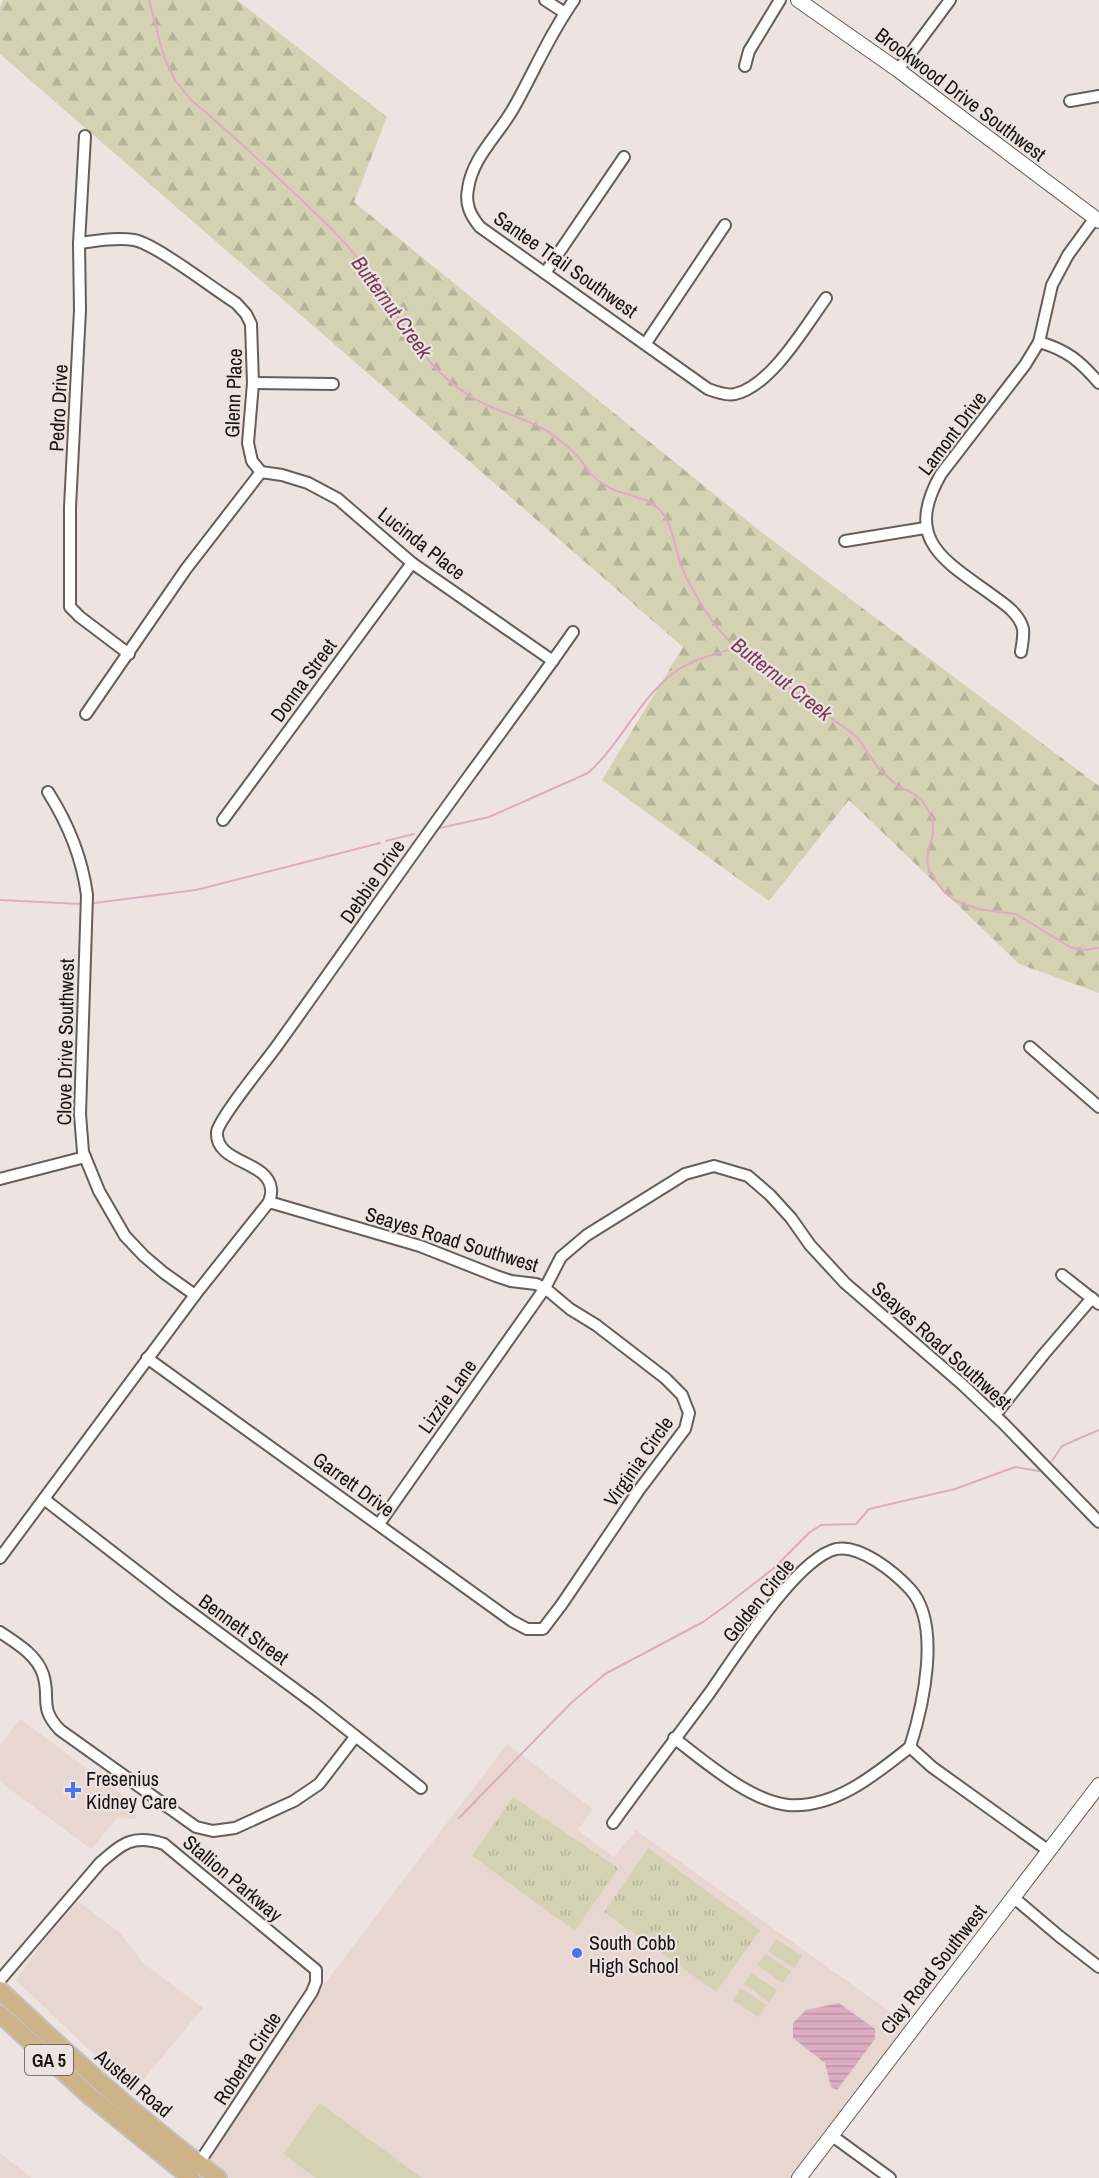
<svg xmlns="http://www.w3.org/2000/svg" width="1099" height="2178" font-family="'Archivo Narrow',sans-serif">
	<defs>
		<pattern id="grass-tufts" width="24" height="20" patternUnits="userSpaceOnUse" patternTransform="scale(1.5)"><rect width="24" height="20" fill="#d4d2b3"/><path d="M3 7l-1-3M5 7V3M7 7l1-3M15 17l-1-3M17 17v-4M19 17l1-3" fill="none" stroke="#b5b399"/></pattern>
		<pattern id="forest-firs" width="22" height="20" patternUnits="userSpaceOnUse" patternTransform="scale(1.5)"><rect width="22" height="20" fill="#d4d2b3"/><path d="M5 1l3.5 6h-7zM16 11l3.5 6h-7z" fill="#b5b399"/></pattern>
		<pattern id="water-rules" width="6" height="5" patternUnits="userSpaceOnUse" patternTransform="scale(1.5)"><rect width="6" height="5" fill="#dcacc1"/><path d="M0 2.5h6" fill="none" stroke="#bc93a5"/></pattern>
	</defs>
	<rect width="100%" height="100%" fill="#ede4e1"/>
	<!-- built -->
	<g fill="#e7d7d0">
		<path d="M 20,1719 L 131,1801 L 136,1819 L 117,1818 L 91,1849 L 0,1782 L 0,1746 Z"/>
		<path d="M 507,1744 L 593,1809 L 578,1830 L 614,1857 L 636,1830 L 917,2031 L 804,2178 L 228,2178 L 203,2155 L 255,2075 Z"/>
		<path d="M 78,1901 L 120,1933 L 143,1963 L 203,2008 L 133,2092 L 16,1980 L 42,1943 Z"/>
		<path d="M 0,2153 L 32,2178 L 0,2178 Z"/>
	</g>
	<!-- grass -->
	<g fill="url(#grass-tufts)">
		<path d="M 513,1797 L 618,1868 L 575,1931 L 472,1856 Z"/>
		<path d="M 648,1848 L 760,1930 L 716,1992 L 604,1912 Z"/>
	</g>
	<!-- forest -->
	<path fill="url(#forest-firs)" d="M 3,0 L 237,0 L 387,117 L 354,202 L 756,528 L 1099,786 L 1099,993 L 1019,964 L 849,800 L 769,901 L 602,780 L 683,647 L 0,54 L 0,7 Z"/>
	<!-- park -->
	<g fill="#d4d2b3">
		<path d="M 776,1939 L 802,1956 L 794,1968 L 768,1951 Z"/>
		<path d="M 765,1954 L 791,1971 L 783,1983 L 757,1965 Z"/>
		<path d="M 752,1973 L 777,1990 L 769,2002 L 744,1984 Z"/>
		<path d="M 741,1988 L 766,2005 L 758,2017 L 733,2000 Z"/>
		<path d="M 320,2103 L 422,2178 L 316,2178 L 283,2154 Z"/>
	</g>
	<!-- water -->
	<path fill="url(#water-rules)" d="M 839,2003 L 875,2029 L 875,2039 L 837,2090 L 831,2087 L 825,2063 L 793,2038 L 793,2023 L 806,2010 Z"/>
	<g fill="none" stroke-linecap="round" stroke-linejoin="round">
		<!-- stream -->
		<g stroke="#dcacc1" stroke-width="2">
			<path d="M 149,0 L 164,57 L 175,80 L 191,100 C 225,128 257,158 289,188 C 315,213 342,237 364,266 C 394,305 409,345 447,379 C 463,393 481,404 501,411 C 517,417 532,422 547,431 C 557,438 570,447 578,457 C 587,468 593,479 606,486 C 623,496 644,495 659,509 C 673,523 675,550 682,568 C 694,595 713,626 735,647 C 745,657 760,664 772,672 L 775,677 L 857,737 L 879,769 L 899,787 L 911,792 L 921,799 L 928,810 L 933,822 L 933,835 L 929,847 L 927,859 L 929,871 L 944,892 L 954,900 L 978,909 L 1016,914 L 1070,947 L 1082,950 L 1099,948"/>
			<path d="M 440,828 L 489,817 L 588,773 C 621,744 639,698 675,672 C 693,659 715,654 735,648"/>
			<path d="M 386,841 L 414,834"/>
			<path d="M 0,900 L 80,904"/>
			<path d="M 94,903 L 196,890 L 380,843"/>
			<path d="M 1052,1461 L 1062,1446 L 1099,1430"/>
			<path d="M 459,1818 L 571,1703 L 605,1674 L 703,1622 L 724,1607 L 774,1568 L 810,1532 L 821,1525 L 856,1524 L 869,1509 L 955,1489 L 1015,1467 L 1039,1471"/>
		</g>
		<!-- street casing -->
		<g stroke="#655f5b" stroke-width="14">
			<g id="street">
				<path d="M 545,0 L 565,13"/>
				<path d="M 574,0 C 549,35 534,72 513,109 C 498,135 472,158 468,189 C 465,204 470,215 480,227 L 708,389 C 716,392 727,396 735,394 C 771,386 805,327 826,298"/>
				<path d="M 745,66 L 749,51 L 780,0"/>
				<path d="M 898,70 L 950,0"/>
				<path d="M 1070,101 L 1099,96"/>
				<path d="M 85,136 L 79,243 L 80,310 L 70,507 L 70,607 L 80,617 L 129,654"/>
				<path d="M 79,243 C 97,241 115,237 134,240 C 154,243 215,290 236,303 L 246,314 L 251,324 L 253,383 L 248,443 L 252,461 L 261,472"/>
				<path d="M 545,273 L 624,157"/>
				<path d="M 1039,342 C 1067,350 1080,361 1099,383"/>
				<path d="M 646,343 L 725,225"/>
				<path d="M 253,383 L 333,384"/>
				<path d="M 261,472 L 282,475 L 308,483 L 338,499 L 412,563 L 553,661"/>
				<path d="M 845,541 L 925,528"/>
				<path d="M 1021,652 C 1022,645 1024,636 1023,629 C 1020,615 1006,605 996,598 C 946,561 902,542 941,474 L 1025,365 L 1039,342 L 1052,285 L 1068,255 L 1095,218"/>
				<path d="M 86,714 L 186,569 L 261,472"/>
				<path d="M 48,792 C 69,825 82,857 87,895 L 80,1114 L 83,1152 L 99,1191 L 125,1236 L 144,1256 L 164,1273 L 195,1295"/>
				<path d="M 223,820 L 412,563"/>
				<path d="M 1030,1047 L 1099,1107"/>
				<path d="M 0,1179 L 85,1157"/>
				<path d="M 269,1202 C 270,1198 272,1193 271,1189 C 268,1160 215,1164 217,1132 C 219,1118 268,1059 279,1043 C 343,954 405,864 469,776 C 504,728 539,681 573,632"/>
				<path d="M 1062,1275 L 1099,1304"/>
				<path d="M 147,1358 L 512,1621 L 527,1629 L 543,1629 L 562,1604 L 639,1490 L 685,1429 L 689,1413 L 682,1395 L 665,1378 L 596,1325 L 570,1309 L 545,1288 L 536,1284 L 511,1281 L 496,1276 L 420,1246 L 269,1202"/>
				<path d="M 995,1415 L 1044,1354 L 1092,1298"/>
				<path d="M 44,1499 L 173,1599 L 315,1704 L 421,1788"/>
				<path d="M 379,1524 L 545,1288 L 561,1257 L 587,1235 L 685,1174 L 714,1166 L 748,1176 L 770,1195 L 791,1218 L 810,1245 L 845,1283 L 963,1385 L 1003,1423 L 1099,1522"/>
				<path d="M 0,1558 L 195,1295 L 269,1202"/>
				<path d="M 0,1632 C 16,1643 36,1654 43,1674 C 51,1699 38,1707 60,1730 L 196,1827 L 213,1831 L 235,1828 L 294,1801 L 319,1784 L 355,1737"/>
				<path d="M 674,1738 C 704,1761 750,1801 788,1805 C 834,1809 876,1774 910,1747"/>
				<path d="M 910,1747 L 932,1767 L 1049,1851"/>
				<path d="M 613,1823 C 644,1780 676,1738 708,1695 C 734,1659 795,1559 836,1549 C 860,1544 894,1572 910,1589 C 942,1624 923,1706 910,1747"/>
				<path d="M 1013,1897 L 1059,1936 L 1099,1967"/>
				<path d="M 0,1980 L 100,1863 C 123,1843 133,1834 164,1844 L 316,1970 L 316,1982 L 312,1992 L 199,2163"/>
				<path d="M 831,2135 L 890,2178"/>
			</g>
		</g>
		<!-- secondary casing -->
		<g stroke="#655f5b" stroke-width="16">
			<g id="secondary">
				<path d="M 798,0 L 898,70 L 1099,221"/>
				<path d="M 799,2178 L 1099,1785"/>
			</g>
		</g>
		<!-- primary casing -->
		<g stroke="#c3c2c2" stroke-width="20">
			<g id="primary">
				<path d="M 0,1990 C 70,2056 141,2121 218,2178"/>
				<path d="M 0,2014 L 91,2097 L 191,2178"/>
			</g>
		</g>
		<!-- street -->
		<use href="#street" stroke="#fff" stroke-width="10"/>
		<!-- secondary -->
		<use href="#secondary" stroke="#fff" stroke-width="14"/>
		<!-- primary -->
		<use href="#primary" stroke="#ceb389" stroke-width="16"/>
	</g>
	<!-- markers -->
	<g fill="#4d74e8" stroke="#ede4e1" stroke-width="2">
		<path d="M70 1781h6v6h6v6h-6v6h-6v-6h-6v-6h6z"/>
		<circle cx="577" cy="1953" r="6"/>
	</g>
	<g text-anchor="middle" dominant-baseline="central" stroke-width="4.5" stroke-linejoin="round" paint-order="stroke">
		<!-- shield labels -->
		<rect fill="#ede4e1" stroke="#575251" stroke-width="1.5" x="25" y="2045" width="48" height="30" rx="4.5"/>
		<g font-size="18" font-weight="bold" fill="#171413">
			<text x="49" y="2060">GA 5</text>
		</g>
		<!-- street labels -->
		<g font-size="20" fill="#171413" stroke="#ede4e1">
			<text transform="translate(961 94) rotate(37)">Brookwood Drive Southwest</text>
			<text transform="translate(566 264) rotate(35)">Santee Trail Southwest</text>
			<text transform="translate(233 393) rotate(-88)">Glenn Place</text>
			<text transform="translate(58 408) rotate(-87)">Pedro Drive</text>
			<text transform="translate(952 433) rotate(-53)">Lamont Drive</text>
			<text transform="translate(422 543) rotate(38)">Lucinda Place</text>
			<text transform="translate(303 680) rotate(-54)">Donna Street</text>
			<text transform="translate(372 881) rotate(-55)">Debbie Drive</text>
			<text transform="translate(65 1042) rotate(-89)">Clove Drive Southwest</text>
			<text transform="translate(452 1239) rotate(17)">Seayes Road Southwest</text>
			<text transform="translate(942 1345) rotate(42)">Seayes Road Southwest</text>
			<text transform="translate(447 1396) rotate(-55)">Lizzie Lane</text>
			<text transform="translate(638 1461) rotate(-55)">Virginia Circle</text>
			<text transform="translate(354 1484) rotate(36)">Garrett Drive</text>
			<text transform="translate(758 1600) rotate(-51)">Golden Circle</text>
			<text transform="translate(244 1629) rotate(36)">Bennett Street</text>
			<text transform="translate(233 1878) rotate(40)">Stallion Parkway</text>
			<text transform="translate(933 1969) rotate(-52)">Clay Road Southwest</text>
			<text transform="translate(247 2058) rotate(-57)">Roberta Circle</text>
			<text transform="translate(134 2083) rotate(40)">Austell Road</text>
		</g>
		<!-- poi labels -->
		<g font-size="20" fill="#171413" stroke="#ede4e1" text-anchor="start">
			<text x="86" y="1778">Fresenius<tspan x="86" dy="23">Kidney Care</tspan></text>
			<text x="589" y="1942">South Cobb<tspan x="589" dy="23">High School</tspan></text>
		</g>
		<!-- water labels -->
		<g font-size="21" font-style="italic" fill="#773b58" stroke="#ede4e1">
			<text transform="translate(392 307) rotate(54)">Butternut Creek</text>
			<text transform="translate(782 679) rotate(38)">Butternut Creek</text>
		</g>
	</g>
</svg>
